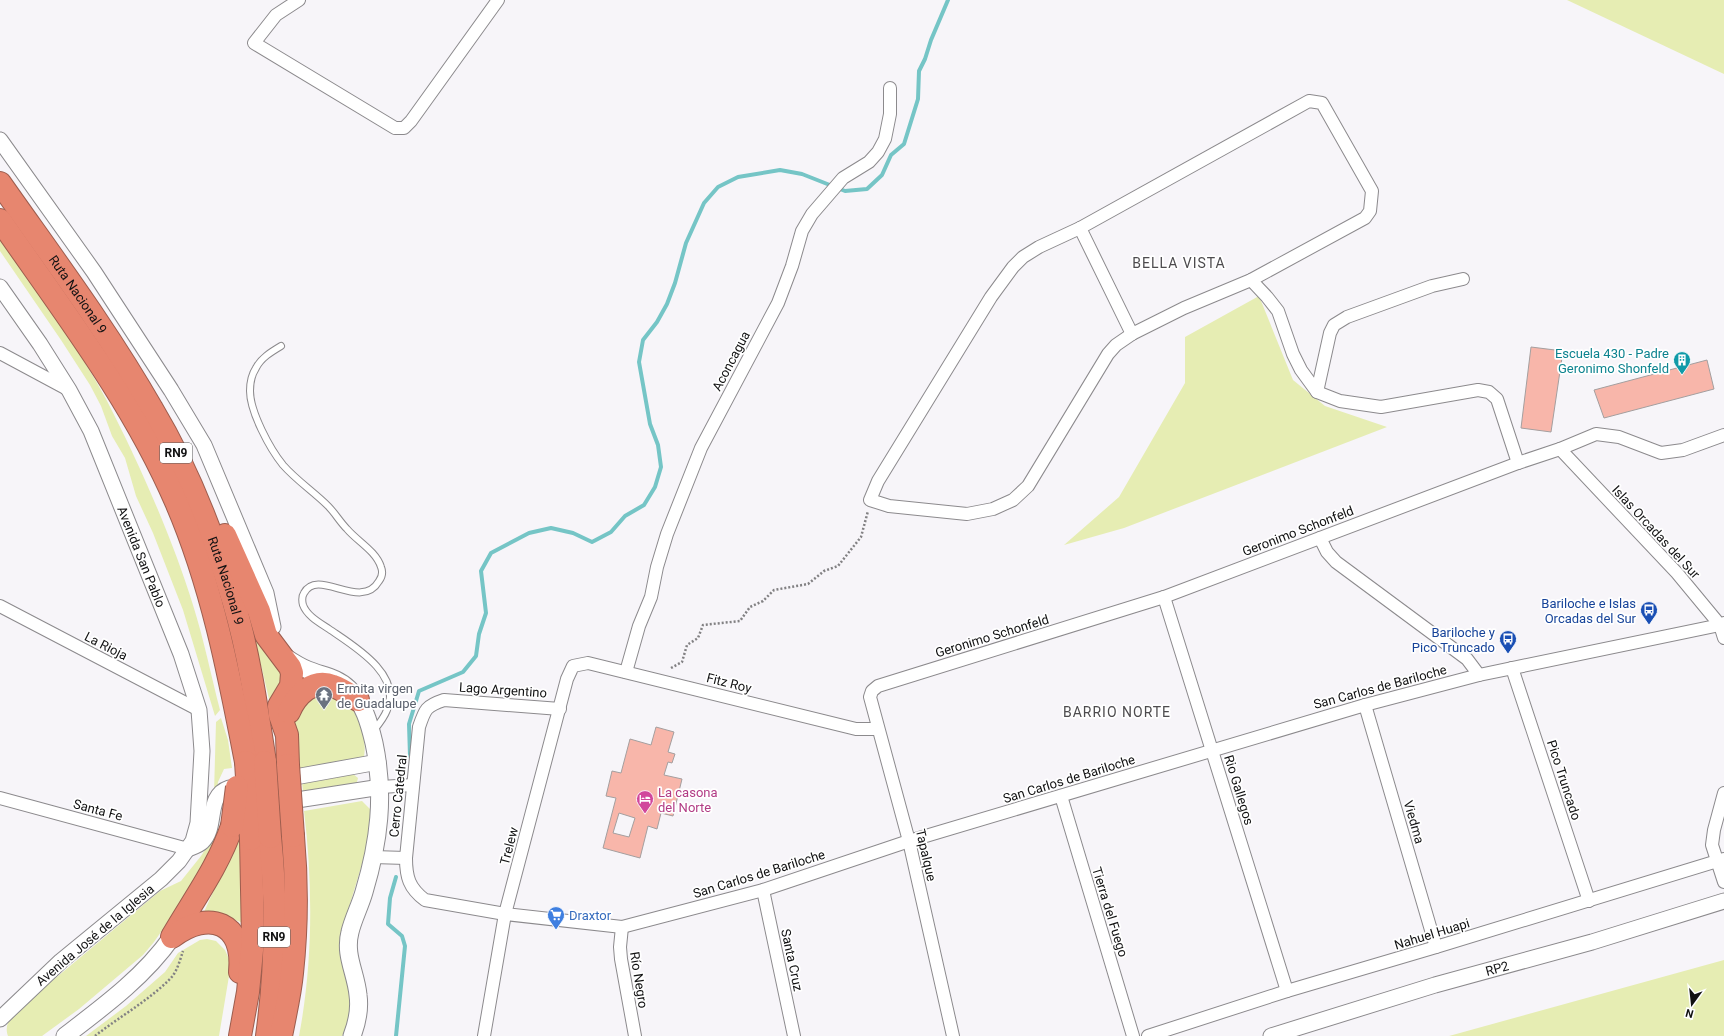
<svg xmlns="http://www.w3.org/2000/svg" width="1724" height="1036" font-family="Roboto,sans-serif">
	<rect width="100%" height="100%" fill="#f7f5f9"/>
	<!-- green -->
	<g fill="#e6edb3">
		<path d="M 1567,0 L 1724,0 L 1724,74 Z"/>
		<path d="M 0,238 C 36,291 76,343 106,399 C 139,463 172,537 193,605 C 204,640 211,675 220,710 L 215,716 L 183,610 L 153,533 L 136,496 L 125,458 L 112,436 L 101,406 L 90,385 L 61,340 L 0,251 Z"/>
		<path d="M 1259,296 L 1293,380 L 1325,406 L 1387,427 L 1124,528 L 1064,545 L 1119,497 L 1185,383 L 1185,337 Z"/>
		<path d="M 246,618 L 258,639 L 283,673 L 274,721 L 262,669 Z"/>
		<path d="M 324,690 L 354,707 C 360,724 367,739 364,757 L 299,770 L 294,716 L 296,707 Z"/>
		<path d="M 221,718 L 228,740 L 232,768 L 224,769 L 218,782 L 217,793 L 214,793 L 216,722 Z"/>
		<path d="M 353,774 L 358,778 L 357,782 L 354,784 L 303,792 L 302,782 Z"/>
		<path d="M 362,801 L 371,810 L 372,816 L 366,851 L 343,927 L 352,997 L 349,1023 L 342,1036 L 299,1036 C 313,963 313,885 304,811 Z"/>
		<path d="M 223,822 L 212,850 L 172,916 L 154,942 L 143,955 L 79,1009 L 42,1036 L 8,1036 C 4,1025 10,1019 16,1011 L 160,891 L 181,881 L 201,856 Z"/>
		<path d="M 241,830 L 243,923 L 222,915 L 204,912 Z"/>
		<path d="M 207,939 L 216,941 L 225,950 L 229,959 L 230,970 L 219,1036 L 86,1036 L 126,1006 L 165,972 L 178,953 L 200,940 Z"/>
		<path d="M 1724,960 L 1724,1036 L 1449,1036 Z"/>
	</g>
	<g fill="none" stroke-linecap="round" stroke-linejoin="round">
		<!-- stream -->
		<g stroke="#75c5c6" stroke-width="4">
			<path d="M 410,756 L 409,724 L 419,691 L 463,672 L 476,656 L 479,634 L 486,613 L 481,571 L 491,553 L 529,533 L 551,528 L 573,533 L 592,542 L 611,532 L 625,516 L 644,505 L 655,487 L 661,467 L 658,445 L 650,424 L 639,362 L 643,340 L 657,322 L 667,304 L 675,283 L 686,243 L 704,203 L 718,187 L 738,177 L 780,170 L 802,174 L 845,191 L 867,189 L 882,175 L 891,155 L 904,144 L 918,99 L 919,71 L 925,59 L 931,40 L 948,0"/>
			<path d="M 396,877 L 390,898 L 388,924 L 402,936 L 405,946 L 396,1036"/>
		</g>
	</g>
	<!-- building -->
	<g fill="#f8b6aa" stroke="#a49f9f" fill-rule="evenodd">
		<path d="M 1531,347 L 1563,351 L 1551,432 L 1521,428 Z"/>
		<path d="M 1707,360 L 1714,389 L 1604,418 L 1594,390 Z"/>
		<path d="M 656,727 L 674,732 L 668,752 L 675,754 L 672,763 L 668,762 L 664,775 L 682,779 L 673,816 L 661,813 L 657,829 L 648,826 L 640,858 L 603,848 L 616,798 L 606,796 L 612,771 L 621,773 L 630,739 L 651,745 ZM 619,813 L 635,818 L 629,837 L 613,833 Z"/>
	</g>
	<g fill="none" stroke-linecap="round" stroke-linejoin="round">
		<!-- service casing -->
		<g stroke="#8c8a8d" stroke-width="8">
			<path id="service" d="M 281,346 C 271,352 261,358 256,368 C 252,374 250,384 250,391 C 250,412 270,449 283,465 C 296,480 314,492 328,506 C 335,513 340,522 347,529 C 357,541 376,551 381,567 C 383,572 382,577 379,581 C 361,612 318,567 304,593 C 302,596 302,601 303,605 C 307,616 320,623 329,629 C 352,645 403,674 387,710 C 384,718 379,724 374,730"/>
		</g>
		<!-- minor casing -->
		<g stroke="#8c8a8d" stroke-width="14">
			<g id="minor">
				<path d="M 299,0 L 276,15 L 254,43 L 395,128 L 404,128 L 411,121 L 498,0"/>
				<path d="M 1309,101 L 1322,103 L 1372,191 L 1370,211 L 1365,218 L 1251,280 L 1184,308 L 1132,334 L 1116,345 L 1108,354 L 1028,486 L 1013,500 L 993,509 L 967,514 L 889,506 L 870,500 L 878,481 L 991,297 L 1013,267 L 1023,257 L 1039,247 L 1080,228 Z"/>
				<path d="M 1080,228 L 1132,334"/>
				<path d="M 1251,280 L 1267,297 L 1278,311 L 1293,354 L 1301,370 L 1317,392 L 1340,401 L 1381,407 L 1478,390 L 1489,392 L 1497,399 L 1518,463"/>
				<path d="M 0,353 L 69,390"/>
				<path d="M 1317,392 L 1330,333 L 1334,325 L 1347,317 L 1432,286 L 1463,279"/>
				<path d="M 1560,449 L 1677,573 L 1720,625 L 1724,638"/>
				<path d="M 1320,538 L 1327,552 L 1336,562 L 1467,659 L 1479,675"/>
				<path d="M 1164,597 L 1287,991"/>
				<path d="M 0,606 L 199,710"/>
				<path d="M 1512,668 L 1589,901"/>
				<path d="M 626,672 L 639,626 L 651,597 L 657,567 L 667,534 L 701,448 L 778,303 L 792,266 L 802,231 L 812,214 L 843,178 L 869,162 L 878,152 L 885,139 L 890,114 L 890,88"/>
				<path d="M 1365,705 L 1436,947"/>
				<path d="M 560,709 L 444,700 C 426,706 425,709 419,727 L 406,858 C 406,877 409,888 425,900 L 505,914 L 622,927 L 763,890 L 909,841 L 1365,705 L 1479,675 L 1720,625 L 1724,623"/>
				<path d="M 381,787 L 413,785"/>
				<path d="M 1724,793 L 1714,830 L 1712,845 L 1724,882"/>
				<path d="M 1061,796 L 1133,1036"/>
				<path d="M 0,798 L 188,849"/>
				<path d="M 373,857 L 406,858"/>
				<path d="M 763,890 L 794,1036"/>
				<path d="M 622,927 L 620,947 L 621,959 L 635,1036"/>
				<path d="M 484,1036 L 505,914 L 567,679 L 573,666 L 588,663 L 856,729 L 878,729"/>
				<path d="M 953,1036 L 909,841 L 870,697 L 872,691 L 878,686 L 1164,597 L 1518,463 L 1560,449 L 1596,434 L 1619,437 L 1661,453 L 1683,450 L 1724,435"/>
				<path d="M 1148,1036 L 1287,991 L 1436,947 L 1724,859"/>
			</g>
		</g>
		<!-- tertiary casing -->
		<g stroke="#8c8a8d" stroke-width="17">
			<g id="tertiary">
				<path d="M 0,140 L 94,272 L 171,390 L 204,445 L 266,593 L 273,627"/>
				<path id="s1" d="M 0,287 L 40,344 L 69,390 L 91,431 L 181,654 L 199,710 L 202,751 L 198,823 L 193,841 L 179,861 L 161,879 L 61,961 L 0,1019"/>
				<path d="M 295,777 L 378,762"/>
				<path d="M 297,800 L 381,787"/>
				<path d="M 188,849 C 193,847 199,845 202,842 C 218,827 205,796 229,788"/>
				<path id="s2" d="M 1271,1036 L 1435,985 L 1592,942 L 1724,901"/>
			</g>
		</g>
		<!-- secondary casing -->
		<g stroke="#8c8a8d" stroke-width="19">
			<g id="secondary">
				<path d="M 282,655 C 291,661 298,666 308,670 C 323,676 337,677 349,689 C 364,704 369,722 374,743 C 385,795 379,842 364,892 C 360,906 353,919 350,932 C 344,955 356,973 358,995 C 360,1009 357,1023 352,1036"/>
				<path d="M 65,1036 C 103,1007 144,977 172,937"/>
			</g>
		</g>
		<!-- motorway casing -->
		<g stroke="#9c5d4e" stroke-width="24">
			<g id="motorway">
				<path id="s3" d="M 0,183 C 52,257 107,330 152,409 C 188,469 214,536 234,603 C 249,654 257,709 265,762"/>
				<path d="M 0,220 C 63,311 132,400 176,502 C 212,585 229,674 246,762"/>
				<path d="M 225,535 L 259,611 L 266,635 L 290,667 L 292,673 L 291,686 L 279,706 L 280,715 L 287,735 L 288,765"/>
				<path d="M 289,712 C 296,695 313,678 333,686 C 342,689 350,695 358,700"/>
				<path d="M 173,935 C 194,899 219,865 232,826"/>
				<path d="M 172,937 C 209,909 245,922 240,972"/>
				<path d="M 240,1036 L 248,992 L 253,940 L 251,839"/>
				<path d="M 267,1036 C 276,971 277,903 270,837"/>
				<path d="M 281,1036 C 285,1015 290,994 292,973 C 297,927 297,881 293,836"/>
			</g>
		</g>
		<!-- path -->
		<g stroke="#828183" stroke-width="2.5" stroke-dasharray="2 2" stroke-linecap="butt">
			<path d="M 671,668 L 682,662 L 687,645 L 698,638 L 703,625 L 740,621 L 750,607 L 763,601 L 774,590 L 808,584 L 824,571 L 838,566 L 861,537 L 868,511"/>
			<path d="M 95,1036 C 119,1017 148,1001 170,979 C 177,972 180,960 183,951"/>
		</g>
		<!-- service -->
		<use href="#service" stroke="#fff" stroke-width="6"/>
		<!-- minor -->
		<use href="#minor" stroke="#fff" stroke-width="12"/>
		<!-- tertiary -->
		<use href="#tertiary" stroke="#fff" stroke-width="15"/>
		<!-- secondary -->
		<use href="#secondary" stroke="#fff" stroke-width="17"/>
		<!-- motorway -->
		<use href="#motorway" stroke="#e7866f" stroke-width="22"/>
		<!-- motorway-bridge casing -->
		<g stroke="#9c5d4e" stroke-width="24" stroke-linecap="butt">
			<g id="motorway-bridge">
				<path d="M 246,762 L 251,839"/>
				<path d="M 265,762 L 270,837"/>
				<path d="M 288,765 L 293,836"/>
				<path d="M 232,826 L 237,787"/>
			</g>
		</g>
		<!-- motorway-bridge -->
		<use href="#motorway-bridge" stroke="#e7866f" stroke-width="22"/>
	</g>
	<!-- icons -->
	<defs>
		<g id="building-pin" transform="scale(0.9)"><path d="M0 17L-7.5 6A9.5 9.5 0 1 1 7.5 6Z" fill="#0f9aa8" stroke="#fff"/><path d="M-4-6H4V6H1V3H-1V6H-4ZM-2.5-4.3h1.7v1.8h-1.7ZM.8-4.3h1.7v1.8H.8ZM-2.5-1h1.7V.8h-1.7ZM.8-1h1.7V.8H.8Z" fill="#fff"/></g>
		<g id="bus-pin" transform="scale(0.9)"><path d="M0 17L-7.5 6A9.5 9.5 0 1 1 7.5 6Z" fill="#1a4fb4" stroke="#fff"/><path d="M-5-6H5V4H4V6H2V4H-2V6H-4V4H-5ZM-3.5-4V0h7V-4ZM-3.5 1.2v1.5H-2V1.2ZM2 1.2v1.5H3.5V1.2Z" fill="#fff"/></g>
		<g id="temple-pin" transform="scale(0.9)"><path d="M0 17L-7.5 6A9.5 9.5 0 1 1 7.5 6Z" fill="#6b7280" stroke="#fff"/><path d="M0-6L5-2H3V0L6.5 2.5H4V6H1.5V3h-3V6H-4V2.5H-6.5L-3 0V-2H-5Z" fill="#fff"/></g>
		<g id="hotel-pin" transform="scale(0.9)"><path d="M0 17L-7.5 6A9.5 9.5 0 1 1 7.5 6Z" fill="#d1479c" stroke="#fff"/><path d="M-6-4.5h1.5V1H6V5H4.5V3h-9V5H-6ZM-4 0a1.8 1.8 0 1 1 3.6 0ZM.5 0V-2.5h3Q6-2.5 6 0Z" fill="#fff"/></g>
		<g id="supermarket-pin" transform="scale(0.9)"><path d="M0 17L-7.5 6A9.5 9.5 0 1 1 7.5 6Z" fill="#3f7fe0" stroke="#fff"/><path d="M-6-5.5h2.5l.6 2H6L4.5 2H-2.5L-4.4-4H-6ZM-1.5 3.2a1.3 1.3 0 1 0 .1 0ZM3 3.2a1.3 1.3 0 1 0 .1 0Z" fill="#fff"/></g>
	</defs>
	<g fill-rule="evenodd">
		<use href="#building-pin" x="1682" y="360"/>
		<use href="#bus-pin" x="1649" y="610"/>
		<use href="#bus-pin" x="1508" y="639"/>
		<use href="#temple-pin" x="324" y="695"/>
		<use href="#hotel-pin" x="645" y="799"/>
		<use href="#supermarket-pin" x="556" y="915"/>
	</g>
	<g text-anchor="middle" dominant-baseline="central" stroke-width="3.5" stroke-linejoin="round" paint-order="stroke">
		<!-- shield labels -->
		<g fill="#fff" stroke="#585859" stroke-width="1">
			<rect x="160" y="443" width="32" height="20" rx="3"/>
			<rect x="258" y="927" width="32" height="20" rx="3"/>
		</g>
		<g font-size="12" font-weight="bold" fill="#111112">
			<text x="176" y="453">RN9</text>
			<text x="274" y="937">RN9</text>
		</g>
		<!-- street labels -->
		<g font-size="13" fill="#111112" stroke="#fff">
			<text stroke="none"><textPath href="#s3" startOffset="136">Ruta Nacional 9</textPath></text>
			<text transform="translate(731 361) rotate(-62)">Aconcagua</text>
			<text transform="translate(1298 531) rotate(-21)">Geronimo Schonfeld</text>
			<text transform="translate(1656 532) rotate(47)">Islas Orcadas del Sur</text>
			<text stroke="none"><textPath href="#s1" startOffset="306">Avenida San Pablo</textPath></text>
			<text stroke="none"><textPath href="#s3" startOffset="460">Ruta Nacional 9</textPath></text>
			<text transform="translate(992 636) rotate(-17)">Geronimo Schonfeld</text>
			<text transform="translate(106 646) rotate(27)">La Rioja</text>
			<text transform="translate(729 683) rotate(14)">Fitz Roy</text>
			<text transform="translate(1380 687) rotate(-15)">San Carlos de Bariloche</text>
			<text transform="translate(503 690) rotate(4)">Lago Argentino</text>
			<text transform="translate(1069 779) rotate(-17)">San Carlos de Bariloche</text>
			<text transform="translate(1564 780) rotate(72)">Pico Truncado</text>
			<text transform="translate(1239 790) rotate(73)">Rio Gallegos</text>
			<text transform="translate(398 796) rotate(-84)">Cerro Catedral</text>
			<text transform="translate(98 810) rotate(15)">Santa Fe</text>
			<text transform="translate(1414 822) rotate(74)">Viedma</text>
			<text transform="translate(509 846) rotate(-75)">Trelew</text>
			<text transform="translate(926 855) rotate(77)">Tapalque</text>
			<text transform="translate(759 874) rotate(-17)">San Carlos de Bariloche</text>
			<text transform="translate(1110 912) rotate(73)">Tierra del Fuego</text>
			<text transform="translate(1432 934) rotate(-17)">Nahuel Huapi</text>
			<text transform="translate(95 935) rotate(-40)">Avenida José de la Iglesia</text>
			<text transform="translate(792 960) rotate(78)">Santa Cruz</text>
			<text stroke="none"><textPath href="#s2" startOffset="236">RP2</textPath></text>
			<text transform="translate(639 980) rotate(81)">Río Negro</text>
		</g>
		<!-- culture labels -->
		<g font-size="13" fill="#0d838f" stroke="#fff" text-anchor="end">
			<text x="1669" y="353">Escuela 430 - Padre<tspan x="1669" dy="15">Geronimo Shonfeld</tspan></text>
		</g>
		<!-- transit labels -->
		<g font-size="13" fill="#164399" stroke="#fff" text-anchor="end">
			<text x="1636" y="603">Bariloche e Islas<tspan x="1636" dy="15">Orcadas del Sur</tspan></text>
			<text x="1495" y="632">Bariloche y<tspan x="1495" dy="15">Pico Truncado</tspan></text>
		</g>
		<!-- worship labels -->
		<g font-size="13" fill="#5b616d" stroke="#fff" text-anchor="start">
			<text x="337" y="688">Ermita virgen<tspan x="337" dy="15">de Guadalupe</tspan></text>
		</g>
		<!-- hotel labels -->
		<g font-size="13" fill="#b23c85" stroke="#fff" text-anchor="start">
			<text x="658" y="792">La casona<tspan x="658" dy="15">del Norte</tspan></text>
		</g>
		<!-- shop labels -->
		<g font-size="13" fill="#366cbe" stroke="#fff" text-anchor="start">
			<text x="569" y="915">Draxtor</text>
		</g>
		<!-- neighbourhood labels -->
		<g font-size="14" letter-spacing="1" fill="#4d4b4e" stroke="#fff">
			<text x="1179" y="263">BELLA VISTA</text>
			<text x="1117" y="712">BARRIO NORTE</text>
		</g>
	</g>
	<!-- north arrow -->
	<g transform="translate(1692 1004) rotate(195)" stroke="#ffffff" stroke-width="3" paint-order="stroke">
	<path d="M0-3L7 15L0 10L-7 15Z" fill="#111112"/>
	<text y="-6" font-size="11" font-weight="bold" text-anchor="middle" fill="#111112">N</text>
	</g>
</svg>
